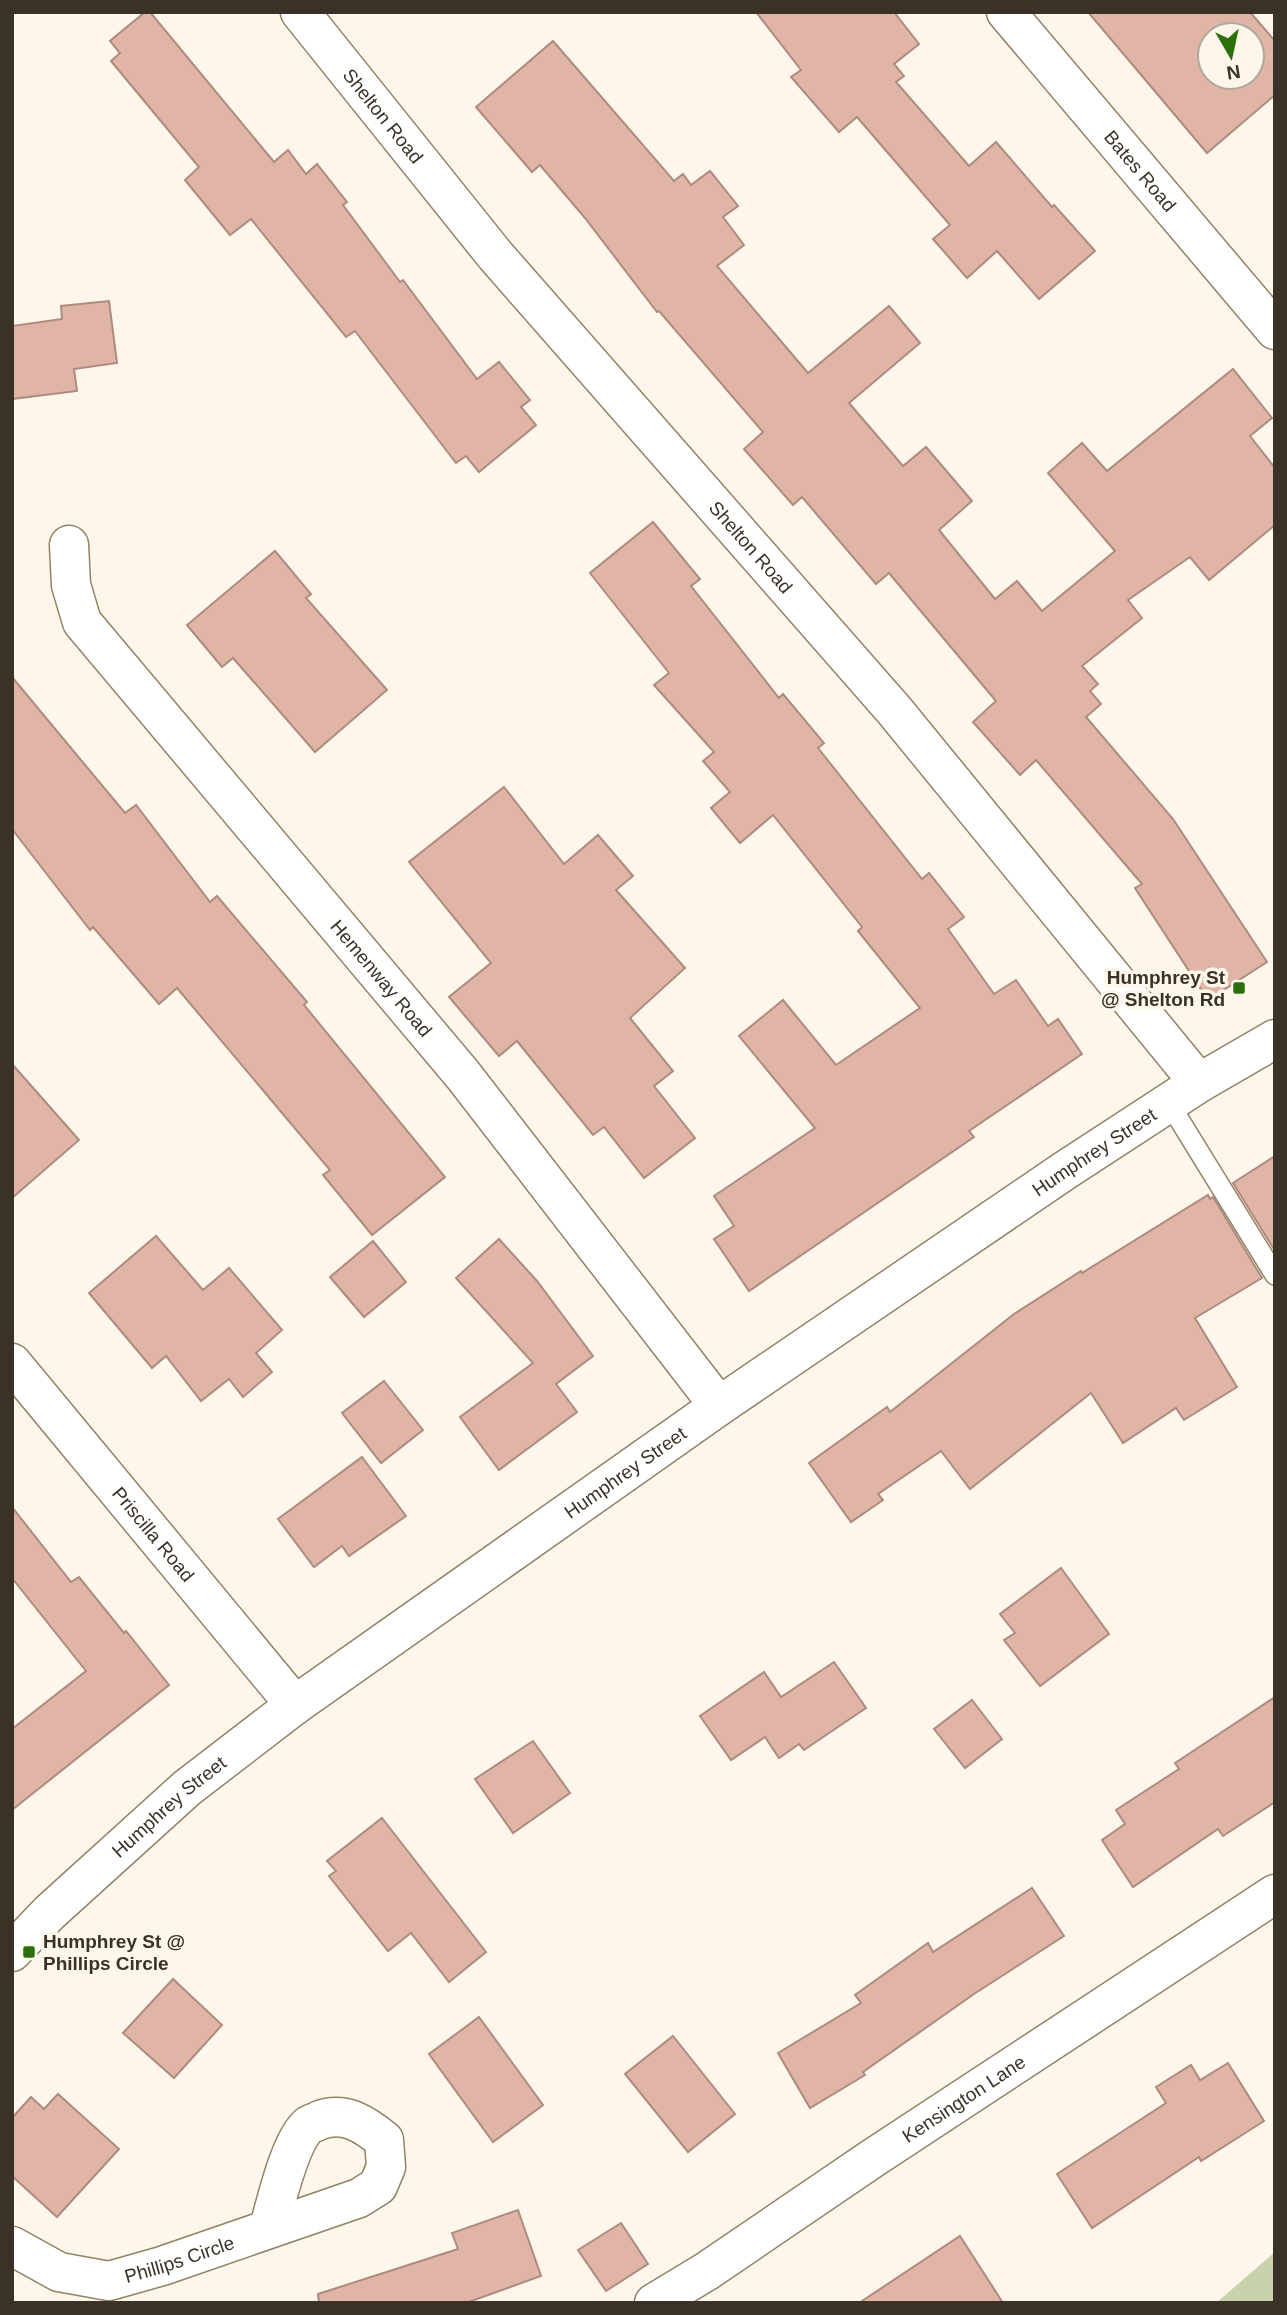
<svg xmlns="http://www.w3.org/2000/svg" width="1287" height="2315" font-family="Helvetica,sans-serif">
	<rect width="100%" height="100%" fill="#fef6ea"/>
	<!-- green -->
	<path fill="#c8d2ac" d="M 1275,2252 L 1275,2303 L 1216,2303 Z"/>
	<!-- building -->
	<g fill="#e1b5a5" stroke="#ae8b7f" stroke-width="2" fill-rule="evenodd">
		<path d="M 145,12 L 150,12 L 274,162 L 288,150 L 306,174 L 317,164 L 347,202 L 343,205 L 400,282 L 403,280 L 477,379 L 499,362 L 530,400 L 521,407 L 536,425 L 479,472 L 466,456 L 456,463 L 355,331 L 346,337 L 251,219 L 230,235 L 185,180 L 199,167 L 111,61 L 120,53 L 110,41 Z"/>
		<path d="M 756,12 L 894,12 L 919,44 L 894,64 L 904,76 L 896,82 L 969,166 L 996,142 L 1052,207 L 1054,205 L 1095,251 L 1039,299 L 997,251 L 967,278 L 933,239 L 950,225 L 857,117 L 839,132 L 791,77 L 801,70 Z"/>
		<path d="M 1088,12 L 1250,12 L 1275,41 L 1275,95 L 1207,153 ZM 1210,35 L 1252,35 L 1252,77 L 1210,77 Z"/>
		<path d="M 553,41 L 674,181 L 683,174 L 691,185 L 710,171 L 738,206 L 723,217 L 744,245 L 717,266 L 808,373 L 889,306 L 920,343 L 849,403 L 903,466 L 926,447 L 972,501 L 939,530 L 995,599 L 1017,581 L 1042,611 L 1115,551 L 1048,473 L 1082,443 L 1107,471 L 1233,369 L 1272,418 L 1250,436 L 1275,468 L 1275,525 L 1209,580 L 1190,557 L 1128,600 L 1142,618 L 1082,666 L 1098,684 L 1090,691 L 1101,704 L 1086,717 L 1173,819 L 1267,962 L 1208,1000 L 1135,888 L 1142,884 L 1036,760 L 1020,775 L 973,722 L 996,701 L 889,573 L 876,584 L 802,497 L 793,505 L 744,449 L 763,432 L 659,311 L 657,312 L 585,218 L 540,165 L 532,172 L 476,107 Z"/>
		<path d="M 109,301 L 117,363 L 74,369 L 77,391 L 12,399 L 12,326 L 62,319 L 61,306 Z"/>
		<path d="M 653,522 L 700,579 L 691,586 L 779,698 L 783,694 L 824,743 L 818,748 L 922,879 L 929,873 L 964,917 L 948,929 L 994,994 L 1016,980 L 1048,1026 L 1058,1019 L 1082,1054 L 969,1131 L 974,1137 L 749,1291 L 714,1239 L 734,1226 L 714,1196 L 815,1128 L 739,1036 L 783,1000 L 836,1065 L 920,1008 L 858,931 L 862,927 L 773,815 L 740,843 L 711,808 L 730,792 L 703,761 L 714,752 L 654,685 L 669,673 L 590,573 Z"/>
		<path d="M 275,551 L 311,594 L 306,598 L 387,690 L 315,752 L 233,658 L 222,667 L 187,625 Z"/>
		<path d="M 12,677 L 125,813 L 136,805 L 210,902 L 217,896 L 307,1002 L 304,1005 L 445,1177 L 372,1235 L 323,1175 L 330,1170 L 177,988 L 159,1004 L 93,927 L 90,930 L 12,829 Z"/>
		<path d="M 504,787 L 564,864 L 598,835 L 633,876 L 616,890 L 685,968 L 630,1018 L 673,1071 L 654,1086 L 695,1138 L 644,1178 L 604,1127 L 593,1135 L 517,1041 L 499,1056 L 449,997 L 491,963 L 409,862 Z"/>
		<path d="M 12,1064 L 79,1140 L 12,1198 Z"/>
		<path d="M 1275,1156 L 1275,1251 L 1233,1183 Z"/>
		<path d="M 1208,1195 L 1210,1199 L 1213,1197 L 1262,1278 L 1195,1318 L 1237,1387 L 1184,1420 L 1176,1408 L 1123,1443 L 1091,1393 L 970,1489 L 941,1451 L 878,1494 L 883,1500 L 851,1522 L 809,1463 L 887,1407 L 890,1412 L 1014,1314 L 1081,1271 L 1082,1273 Z"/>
		<path d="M 156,1236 L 203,1290 L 229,1268 L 282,1330 L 256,1353 L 272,1372 L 243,1397 L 229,1379 L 201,1401 L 166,1356 L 152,1368 L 89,1293 Z"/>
		<path d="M 499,1239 L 537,1281 L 593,1356 L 556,1384 L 577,1412 L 499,1470 L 460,1417 L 533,1363 L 456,1278 Z"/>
		<path d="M 373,1241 L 406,1282 L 364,1317 L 330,1277 Z"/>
		<path d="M 384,1381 L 423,1430 L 381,1463 L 342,1413 Z"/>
		<path d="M 362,1457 L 406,1516 L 349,1556 L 342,1546 L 314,1567 L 278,1519 Z"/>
		<path d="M 12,1507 L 71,1582 L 79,1577 L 124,1633 L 126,1631 L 169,1685 L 12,1810 L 12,1729 L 86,1671 L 12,1578 Z"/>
		<path d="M 1061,1568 L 1109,1634 L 1040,1686 L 1004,1640 L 1015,1633 L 1000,1614 Z"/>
		<path d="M 834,1662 L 866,1708 L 804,1750 L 799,1744 L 779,1758 L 765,1737 L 731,1760 L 700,1716 L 764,1672 L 781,1697 Z"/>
		<path d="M 1275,1697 L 1275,1802 L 1223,1836 L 1218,1829 L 1133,1887 L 1102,1840 L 1125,1824 L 1116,1810 L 1179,1769 L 1175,1763 Z"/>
		<path d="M 972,1700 L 1002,1739 L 965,1768 L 934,1729 Z"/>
		<path d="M 533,1741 L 570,1793 L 513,1833 L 475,1779 Z"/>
		<path d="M 382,1818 L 486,1952 L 449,1982 L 411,1933 L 388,1951 L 329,1876 L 336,1871 L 327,1861 Z"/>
		<path d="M 1032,1888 L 1064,1936 L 974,1994 L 863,2072 L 865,2075 L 810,2108 L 778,2053 L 861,2003 L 855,1995 L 928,1943 L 933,1952 Z"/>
		<path d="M 173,1979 L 222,2025 L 174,2078 L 123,2033 Z"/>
		<path d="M 479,2017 L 543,2105 L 493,2142 L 429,2054 Z"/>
		<path d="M 673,2036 L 735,2114 L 688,2152 L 625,2074 Z"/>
		<path d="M 1228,2063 L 1264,2121 L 1201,2161 L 1199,2157 L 1092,2228 L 1057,2174 L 1166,2103 L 1156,2087 L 1191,2065 L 1200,2080 Z"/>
		<path d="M 58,2094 L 119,2149 L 57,2217 L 12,2176 L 12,2118 L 31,2097 L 44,2109 Z"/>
		<path d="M 518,2210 L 541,2276 L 466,2303 L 319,2303 L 318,2294 L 458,2249 L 452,2233 Z"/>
		<path d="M 621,2223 L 648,2264 L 606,2291 L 578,2250 Z"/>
		<path d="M 960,2236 L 1003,2303 L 859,2303 Z"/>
	</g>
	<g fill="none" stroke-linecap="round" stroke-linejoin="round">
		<!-- service casing -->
		<g stroke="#938265" stroke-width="22">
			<path id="service" d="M 1169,1103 L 1275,1275"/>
		</g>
		<!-- minor casing -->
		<g stroke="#938265" stroke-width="41">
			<g id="minor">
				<path id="s1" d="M 300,12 L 495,255 L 894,710 L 1199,1083"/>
				<path id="s2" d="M 1006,12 L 1275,330"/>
				<path id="s3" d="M 69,545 L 71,585 L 82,622 L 463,1075 L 719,1406"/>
				<path id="s4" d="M 12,1363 L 295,1705"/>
				<path id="s5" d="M 12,2246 L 59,2272 L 109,2281 L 162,2266 L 359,2198 L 378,2186 L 386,2167 L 384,2140 C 364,2124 345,2111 320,2120 C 319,2121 310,2124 309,2125 C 290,2140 276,2203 269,2227"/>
				<path id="s6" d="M 654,2303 L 707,2271 L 873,2158 L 1275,1894"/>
			</g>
		</g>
		<!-- primary casing -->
		<g stroke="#938265" stroke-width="41">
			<g id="primary">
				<path id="s7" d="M 12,1952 L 49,1913 L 187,1788 L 295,1705 L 719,1406 L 1064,1171 L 1199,1083 L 1275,1039"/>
			</g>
		</g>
		<!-- service -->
		<use href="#service" stroke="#fff" stroke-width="19"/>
		<!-- minor -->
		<use href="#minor" stroke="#fff" stroke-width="38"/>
		<!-- primary -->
		<use href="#primary" stroke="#fff" stroke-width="38"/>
	</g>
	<!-- markers -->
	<g fill="#2c700d" stroke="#fef6ea" stroke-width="2.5">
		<rect x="1232" y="981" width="14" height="14" rx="3.5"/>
		<rect x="22" y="1945" width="14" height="14" rx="3.5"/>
	</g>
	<g text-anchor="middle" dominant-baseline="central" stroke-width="7" stroke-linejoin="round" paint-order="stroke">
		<!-- street labels -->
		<g font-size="19" fill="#3a3226" stroke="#fef6ea">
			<text stroke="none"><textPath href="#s1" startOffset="133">Shelton Road</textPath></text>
			<text stroke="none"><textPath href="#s2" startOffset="208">Bates Road</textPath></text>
			<text stroke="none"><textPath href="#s1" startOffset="700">Shelton Road</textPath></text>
			<text stroke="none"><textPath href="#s3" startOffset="544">Hemenway Road</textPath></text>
			<text stroke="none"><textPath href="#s7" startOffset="1348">Humphrey Street</textPath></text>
			<text stroke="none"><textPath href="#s7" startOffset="780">Humphrey Street</textPath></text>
			<text stroke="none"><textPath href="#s4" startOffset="222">Priscilla Road</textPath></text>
			<text stroke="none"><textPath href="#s7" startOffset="214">Humphrey Street</textPath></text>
			<text stroke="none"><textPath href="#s6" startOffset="371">Kensington Lane</textPath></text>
			<text stroke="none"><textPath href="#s5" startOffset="178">Phillips Circle</textPath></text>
		</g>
		<!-- poi labels -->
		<g font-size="19" font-weight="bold" fill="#3a3226" stroke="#fef6ea" text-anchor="end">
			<text x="1225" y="977">Humphrey St<tspan x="1225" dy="22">@ Shelton Rd</tspan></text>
			<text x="43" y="1941" text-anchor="start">Humphrey St @<tspan x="43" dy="22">Phillips Circle</tspan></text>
		</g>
	</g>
	<!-- border -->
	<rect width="1287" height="2315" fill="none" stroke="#3a3226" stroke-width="28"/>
	<!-- north arrow -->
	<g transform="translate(1231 56) rotate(171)"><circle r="33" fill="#fef6ea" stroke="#b0a89c" stroke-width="2"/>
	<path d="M0-5L12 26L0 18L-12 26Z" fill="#2c700d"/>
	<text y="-10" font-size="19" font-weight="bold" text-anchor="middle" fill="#3a3226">N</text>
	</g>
</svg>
